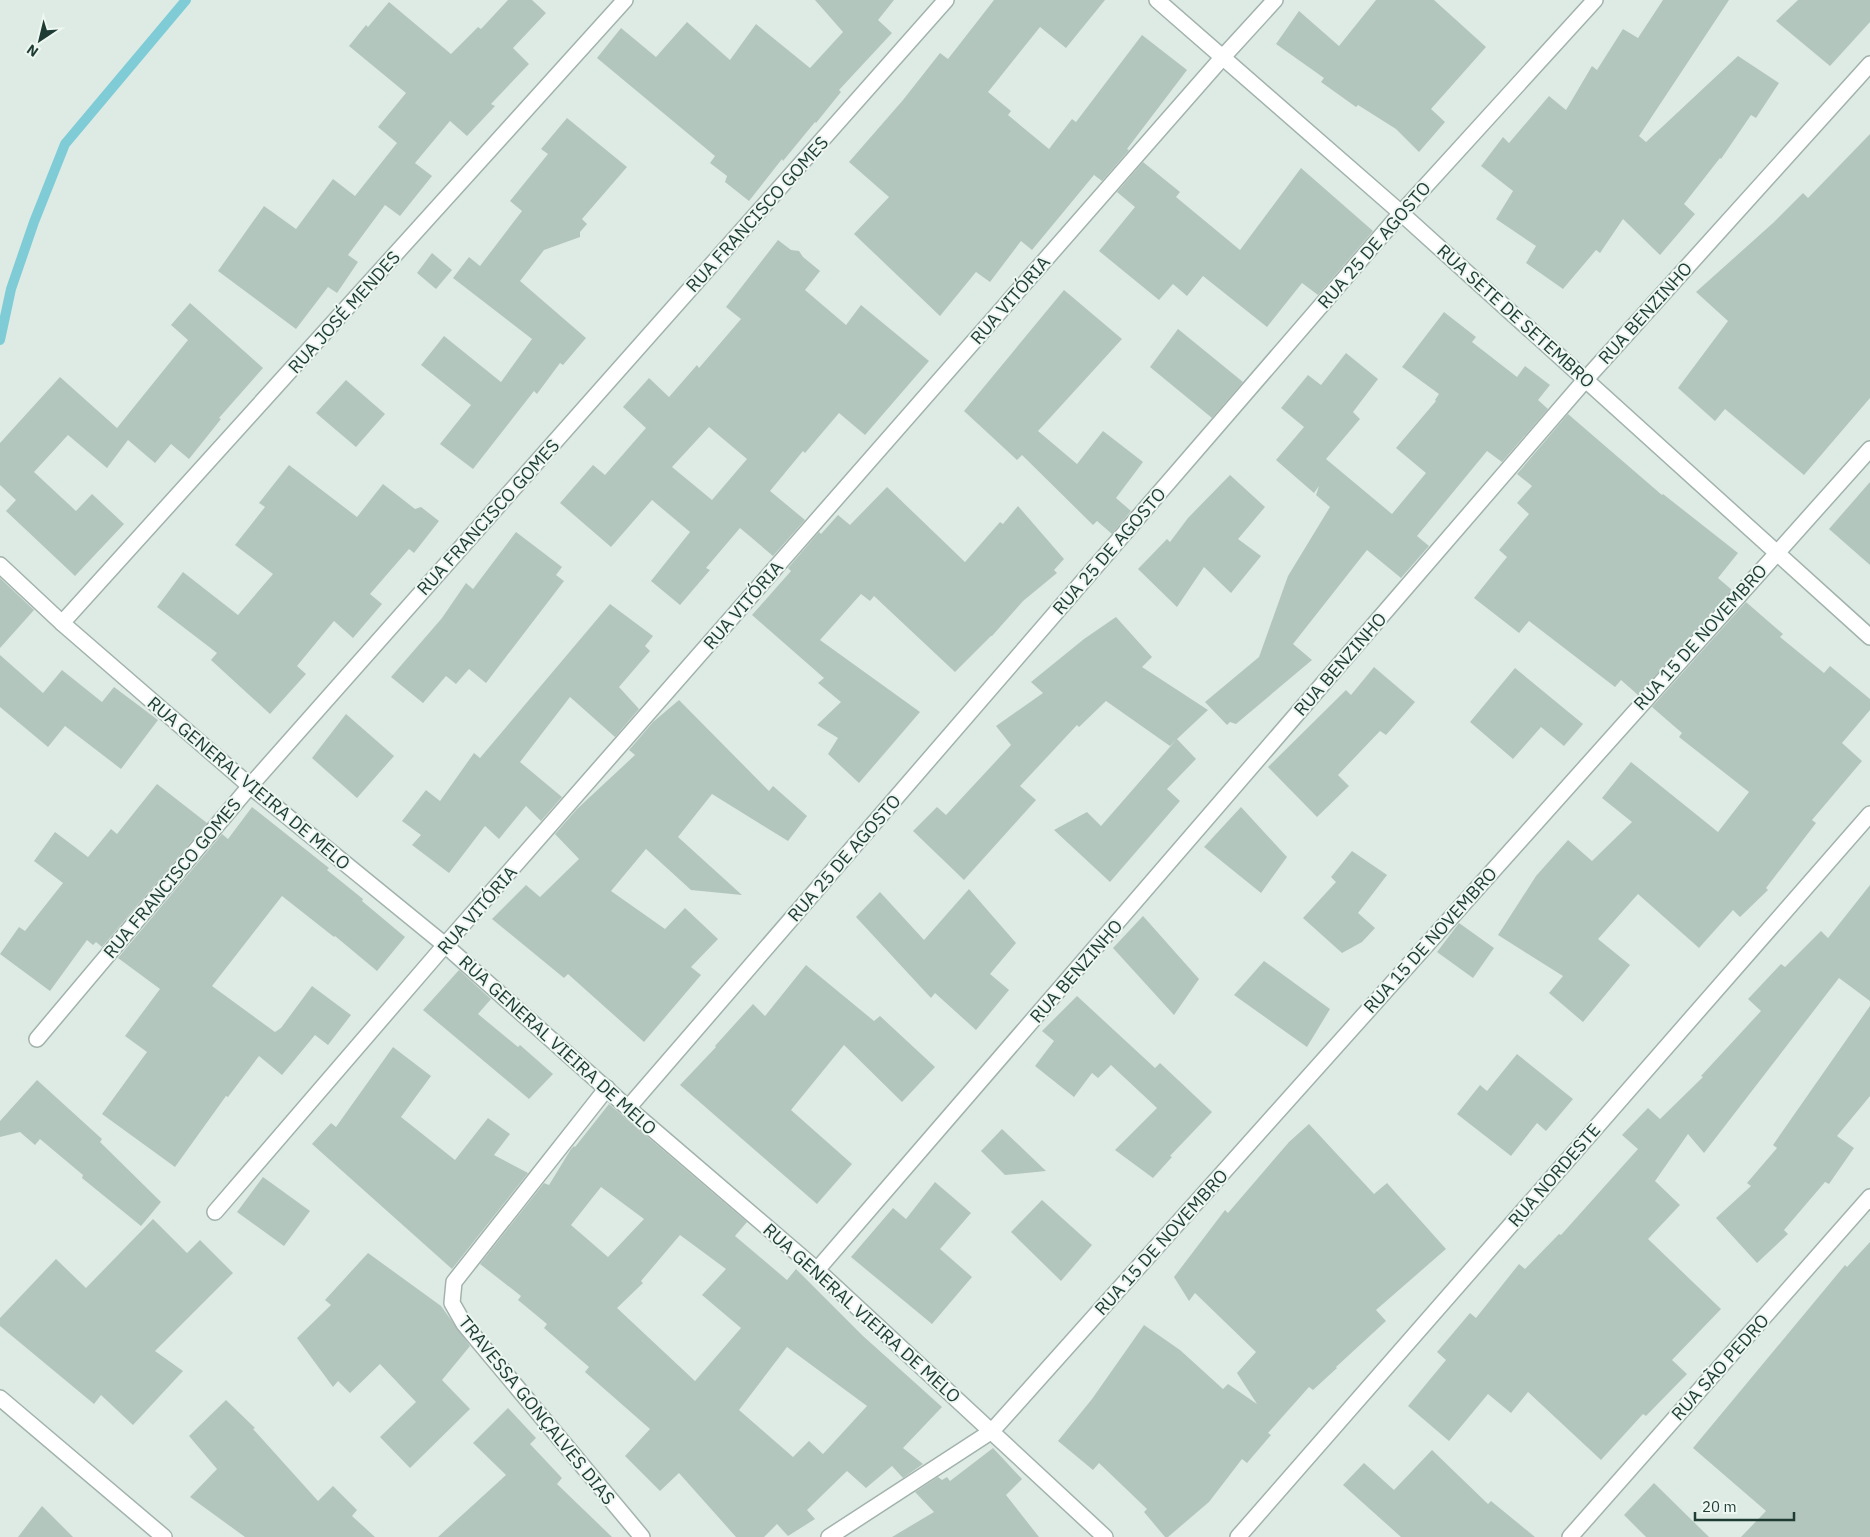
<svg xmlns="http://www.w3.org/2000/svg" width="1870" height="1537" font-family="'IBM Plex Sans',sans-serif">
	<rect width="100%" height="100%" fill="#deebe5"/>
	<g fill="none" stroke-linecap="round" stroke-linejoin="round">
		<!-- stream -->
		<path stroke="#7fccd6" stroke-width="10" d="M 0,340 L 11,289 L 34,222 L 65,144 L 186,0"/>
	</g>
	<!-- building -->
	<g fill="#b3c6bd" fill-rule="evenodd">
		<path d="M 508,0 L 532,0 L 546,13 L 513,48 L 529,64 L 491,104 L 495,106 L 467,136 L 450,121 L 415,163 L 432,176 L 400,216 L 385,205 L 348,255 L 358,262 L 337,293 L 328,287 L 296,329 L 218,271 L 264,206 L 296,229 L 333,179 L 355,196 L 397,143 L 378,127 L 406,93 L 349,46 L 366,25 L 368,27 L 389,2 L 451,54 L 478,27 L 481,29 Z"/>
		<path d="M 815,0 L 894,0 L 878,20 L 892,33 L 839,90 L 841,92 L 816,123 L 815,122 L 783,161 L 782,159 L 749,201 L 725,182 L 727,176 L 710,163 L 715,156 L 597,58 L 621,28 L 656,57 L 687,22 L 730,60 L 756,24 L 810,68 L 843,32 Z"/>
		<path d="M 994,0 L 1105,0 L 1066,48 L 1040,27 L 988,92 L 1011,111 L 1008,115 L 1049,149 L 1072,119 L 1076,122 L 1142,35 L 1187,70 L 1127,149 L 1129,150 L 1102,181 L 1094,175 L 1032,250 L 1021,241 L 990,282 L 976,272 L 940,316 L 854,234 L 889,197 L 849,162 L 903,100 L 940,53 L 948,59 Z"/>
		<path d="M 1376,0 L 1434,0 L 1486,47 L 1431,109 L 1445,122 L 1419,152 L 1396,129 L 1358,105 L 1356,107 L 1321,82 L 1324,78 L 1276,44 L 1299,11 L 1339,46 Z"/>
		<path d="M 1663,0 L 1729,0 L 1639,136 L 1646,142 L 1738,56 L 1779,83 L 1756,118 L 1751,115 L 1721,159 L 1720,158 L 1684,204 L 1695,214 L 1660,255 L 1623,219 L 1600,253 L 1596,250 L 1563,289 L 1526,263 L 1536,246 L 1496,219 L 1513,191 L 1481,166 L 1503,137 L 1509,143 L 1549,96 L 1566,110 L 1592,66 L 1597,70 L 1623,29 L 1638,38 Z"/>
		<path d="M 1798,0 L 1870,0 L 1870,22 L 1830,66 L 1776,21 Z"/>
		<path d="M 567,118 L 627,167 L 582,219 L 587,224 L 580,232 L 580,237 L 544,250 L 520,281 L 586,338 L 563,365 L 560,363 L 537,394 L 534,391 L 473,469 L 440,444 L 471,405 L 421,365 L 444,336 L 501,382 L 532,339 L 453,278 L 469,257 L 480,266 L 522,211 L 510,201 L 548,154 L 541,149 Z"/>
		<path d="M 1870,134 L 1870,398 L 1804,475 L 1725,409 L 1715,421 L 1678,388 L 1728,321 L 1696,292 L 1773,223 L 1803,193 L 1808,198 Z"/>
		<path d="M 1143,162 L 1180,192 L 1176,197 L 1240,250 L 1301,168 L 1373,231 L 1318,295 L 1302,283 L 1267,327 L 1203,276 L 1187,296 L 1173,284 L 1159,300 L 1099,251 L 1135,207 L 1117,192 Z"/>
		<path d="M 778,240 L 791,250 L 799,251 L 803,257 L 820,271 L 805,290 L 846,325 L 861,305 L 929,361 L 865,435 L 839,413 L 805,453 L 803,451 L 770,491 L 805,520 L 773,556 L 740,528 L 706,568 L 710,570 L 680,605 L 651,581 L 690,532 L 652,500 L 611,547 L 560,503 L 593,465 L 605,475 L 646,428 L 623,407 L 649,378 L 669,397 L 697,365 L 699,368 L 741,319 L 726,307 ZM 709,427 L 747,459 L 712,500 L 672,467 Z"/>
		<path d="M 432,253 L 452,270 L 436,289 L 417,273 Z"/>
		<path d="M 1064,290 L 1122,339 L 1038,431 L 1077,464 L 1103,431 L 1143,462 L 1116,498 L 1131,511 L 1112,534 L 1097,521 L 1093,525 L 1022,455 L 1017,460 L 964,411 Z"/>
		<path d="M 190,303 L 263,368 L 219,418 L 221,419 L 189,459 L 171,444 L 155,463 L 128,440 L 107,468 L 68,435 L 34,472 L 76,511 L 92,494 L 124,524 L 75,576 L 6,511 L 16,500 L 0,485 L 0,443 L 60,377 L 117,428 L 188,340 L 171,325 Z"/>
		<path d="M 1444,312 L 1476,337 L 1472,342 L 1517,377 L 1525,366 L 1550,385 L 1538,400 L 1548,409 L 1502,462 L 1487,451 L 1417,536 L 1429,546 L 1401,578 L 1367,550 L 1293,644 L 1312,660 L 1236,724 L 1230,722 L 1227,725 L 1205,702 L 1259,657 L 1288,576 L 1330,507 L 1316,495 L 1319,486 L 1314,493 L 1276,460 L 1304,427 L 1281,408 L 1308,375 L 1321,385 L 1346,353 L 1378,379 L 1353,412 L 1360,419 L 1326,459 L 1392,514 L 1426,473 L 1396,448 L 1436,401 L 1435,400 L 1439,394 L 1402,367 Z"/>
		<path d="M 1178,329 L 1243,382 L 1212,418 L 1150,367 Z"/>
		<path d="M 346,380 L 385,414 L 356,447 L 316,413 Z"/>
		<path d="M 1568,414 L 1662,495 L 1663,494 L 1738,553 L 1718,578 L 1732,590 L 1638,695 L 1621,680 L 1615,687 L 1529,621 L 1519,633 L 1474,598 L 1507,557 L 1499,550 L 1529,514 L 1517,503 L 1532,486 L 1517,474 Z"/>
		<path d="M 289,465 L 357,517 L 383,484 L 415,509 L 421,507 L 439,521 L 414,553 L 409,549 L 370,594 L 382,604 L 353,638 L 334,621 L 297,666 L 306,674 L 270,714 L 211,660 L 217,653 L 157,607 L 183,572 L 238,615 L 273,574 L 235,545 L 265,507 L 259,503 Z"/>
		<path d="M 1230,475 L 1265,507 L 1238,539 L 1261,556 L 1231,593 L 1204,567 L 1177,607 L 1138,569 L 1167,539 L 1170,542 L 1188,518 Z"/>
		<path d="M 1870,482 L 1870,565 L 1829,529 Z"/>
		<path d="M 887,487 L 965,562 L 1000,522 L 1003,524 L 1018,506 L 1064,559 L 1054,570 L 1057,573 L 1023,601 L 992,636 L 991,636 L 955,672 L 874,596 L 870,601 L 861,594 L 820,640 L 920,712 L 859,783 L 828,754 L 838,738 L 817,725 L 841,702 L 818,683 L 824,678 L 752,615 L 791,571 L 788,568 L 819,532 L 821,534 L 838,515 L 850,525 Z"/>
		<path d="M 516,532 L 562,567 L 556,575 L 564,581 L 486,683 L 469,669 L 456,684 L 446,676 L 423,703 L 391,677 L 442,618 L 466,583 L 473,589 Z"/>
		<path d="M 0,578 L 34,610 L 0,648 Z"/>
		<path d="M 1746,602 L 1783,634 L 1780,637 L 1824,673 L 1830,666 L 1870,699 L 1870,710 L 1842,743 L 1862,761 L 1812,820 L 1816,823 L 1766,888 L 1768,890 L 1740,917 L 1733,910 L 1699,948 L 1638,894 L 1598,939 L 1630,965 L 1583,1022 L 1549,993 L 1563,976 L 1498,935 L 1536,876 L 1568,840 L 1592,861 L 1632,822 L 1602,798 L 1631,762 L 1718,832 L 1749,792 L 1679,737 L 1682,733 L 1652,707 Z"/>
		<path d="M 610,604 L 653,636 L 645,646 L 650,651 L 619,687 L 639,709 L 615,737 L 570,697 L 520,762 L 562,797 L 541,821 L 526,806 L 499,839 L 485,826 L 449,873 L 412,845 L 421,835 L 402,821 L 426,790 L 440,801 L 474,753 L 480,758 Z"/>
		<path d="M 1116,617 L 1152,657 L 1142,667 L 1208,710 L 1177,739 L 1196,759 L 1167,789 L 1180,801 L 1110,882 L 1054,830 L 1087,812 L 1101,826 L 1176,740 L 1170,746 L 1106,701 L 1079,727 L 1077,725 L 1020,786 L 1036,800 L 964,880 L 913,831 L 937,807 L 946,815 L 1011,745 L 996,726 L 1043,693 L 1031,682 L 1084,639 Z"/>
		<path d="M 0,655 L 43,693 L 62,670 L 102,702 L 114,687 L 158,720 L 121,769 L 65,726 L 48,747 L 0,707 Z"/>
		<path d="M 1374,667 L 1415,702 L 1386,735 L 1380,731 L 1338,775 L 1349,786 L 1317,817 L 1268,767 L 1346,690 L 1351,695 Z"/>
		<path d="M 1515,668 L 1583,724 L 1564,746 L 1541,727 L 1513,759 L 1470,722 Z"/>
		<path d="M 679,700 L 769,791 L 773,786 L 807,816 L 788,841 L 712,794 L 678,837 L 742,895 L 691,890 L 646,849 L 611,891 L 665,929 L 685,908 L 718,939 L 691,967 L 701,975 L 644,1042 L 568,974 L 564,978 L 492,919 L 526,885 L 540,897 L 579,859 L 555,834 L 577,809 L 635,755 L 629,750 L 653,722 Z"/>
		<path d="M 346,714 L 394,756 L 357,798 L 312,758 Z"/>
		<path d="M 157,784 L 207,823 L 102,947 L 96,942 L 93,945 L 87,940 L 50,991 L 0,954 L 19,927 L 25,931 L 63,883 L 34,861 L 55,832 L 88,857 L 111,829 L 117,834 Z"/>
		<path d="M 252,807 L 329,868 L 327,870 L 363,899 L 362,901 L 405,937 L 377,971 L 335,936 L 334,937 L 282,896 L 212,986 L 275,1032 L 281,1028 L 312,986 L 351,1015 L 328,1045 L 315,1035 L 282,1075 L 259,1056 L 228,1097 L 226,1096 L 175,1167 L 102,1114 L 147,1052 L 125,1036 L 160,989 L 118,958 L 222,834 L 228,839 Z"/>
		<path d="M 1241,807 L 1287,857 L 1261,893 L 1204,847 Z"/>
		<path d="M 1352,851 L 1387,875 L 1358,913 L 1375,928 L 1362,942 L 1342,953 L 1303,918 L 1336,882 L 1331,877 Z"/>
		<path d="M 1870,885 L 1870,1001 L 1839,978 L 1704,1153 L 1688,1134 L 1655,1181 L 1680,1205 L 1648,1239 L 1721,1309 L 1672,1360 L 1687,1374 L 1646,1416 L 1643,1414 L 1601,1460 L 1528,1392 L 1511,1413 L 1488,1394 L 1449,1441 L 1408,1406 L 1446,1360 L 1437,1352 L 1470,1313 L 1476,1318 L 1519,1264 L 1525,1269 L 1559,1234 L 1561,1235 L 1638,1149 L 1622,1135 L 1648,1108 L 1660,1119 L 1703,1077 L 1701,1076 L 1761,1011 L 1748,999 L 1781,964 L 1785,967 L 1821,931 L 1828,938 Z"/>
		<path d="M 969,889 L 1016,943 L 990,974 L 1009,990 L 976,1030 L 935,993 L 931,998 L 856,917 L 880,892 L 924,940 Z"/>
		<path d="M 1143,916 L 1199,979 L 1174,1015 L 1113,948 Z"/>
		<path d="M 1459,923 L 1494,948 L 1473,978 L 1437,952 Z"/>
		<path d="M 1264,961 L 1330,1009 L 1307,1047 L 1234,995 Z"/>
		<path d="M 806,965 L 874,1021 L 880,1016 L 935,1067 L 902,1102 L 844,1045 L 791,1110 L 852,1164 L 817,1204 L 680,1085 L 716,1047 L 715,1046 L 753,1004 L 765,1016 Z"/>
		<path d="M 459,970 L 491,999 L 478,1014 L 518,1047 L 520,1045 L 553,1074 L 529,1099 L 423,1010 Z"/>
		<path d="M 1077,996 L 1155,1068 L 1160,1063 L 1212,1112 L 1170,1156 L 1172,1157 L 1153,1178 L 1115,1150 L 1157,1108 L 1111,1065 L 1098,1078 L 1092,1073 L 1074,1097 L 1035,1066 L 1054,1041 L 1042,1031 Z"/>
		<path d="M 1870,1006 L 1870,1096 L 1837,1136 L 1854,1148 L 1829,1184 L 1825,1182 L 1784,1230 L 1788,1234 L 1757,1263 L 1716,1218 L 1751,1186 L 1747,1183 L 1777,1148 L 1773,1145 Z"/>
		<path d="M 393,1047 L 431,1076 L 401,1117 L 455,1160 L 488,1118 L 510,1134 L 494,1155 L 528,1173 L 452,1269 L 312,1144 L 331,1123 L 336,1127 Z"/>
		<path d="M 1517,1054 L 1573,1099 L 1546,1131 L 1537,1123 L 1511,1156 L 1457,1114 L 1480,1085 L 1487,1091 Z"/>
		<path d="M 37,1080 L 102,1139 L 100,1142 L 161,1202 L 141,1226 L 82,1178 L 83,1175 L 40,1139 L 35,1145 L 20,1132 L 0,1137 L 0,1121 Z"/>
		<path d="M 609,1104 L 747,1222 L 735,1236 L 787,1280 L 796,1269 L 863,1336 L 942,1407 L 903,1448 L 923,1464 L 903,1478 L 892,1466 L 866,1488 L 847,1471 L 807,1510 L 815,1519 L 788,1536 L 777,1524 L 764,1537 L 736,1537 L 679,1473 L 660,1491 L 625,1456 L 650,1429 L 585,1372 L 589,1367 L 544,1328 L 547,1324 L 518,1300 L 521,1296 L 480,1264 L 544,1183 L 549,1185 L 571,1149 L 574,1146 L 575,1147 ZM 601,1187 L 644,1219 L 608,1257 L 571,1225 ZM 680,1235 L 726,1269 L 702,1295 L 741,1328 L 695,1381 L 617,1308 L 643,1283 L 641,1281 ZM 787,1347 L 867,1406 L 823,1454 L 809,1441 L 793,1457 L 739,1410 Z"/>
		<path d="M 1309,1124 L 1374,1194 L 1387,1183 L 1446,1249 L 1376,1310 L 1386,1321 L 1336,1367 L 1337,1368 L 1313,1390 L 1309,1387 L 1268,1433 L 1271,1435 L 1247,1463 L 1242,1459 L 1209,1502 L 1168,1537 L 1165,1537 L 1144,1512 L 1147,1509 L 1099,1463 L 1093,1470 L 1058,1441 L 1092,1399 L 1144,1325 L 1180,1350 L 1223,1389 L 1228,1384 L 1257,1404 L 1237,1373 L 1256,1352 L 1195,1293 L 1189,1301 L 1174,1277 L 1225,1210 L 1228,1213 L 1289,1142 Z"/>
		<path d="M 1002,1129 L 1046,1171 L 1005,1175 L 981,1151 Z"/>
		<path d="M 263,1177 L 310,1211 L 284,1246 L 237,1212 Z"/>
		<path d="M 935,1182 L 971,1213 L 940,1249 L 972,1277 L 932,1324 L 851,1257 L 893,1208 L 906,1219 Z"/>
		<path d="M 1042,1200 L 1092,1245 L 1061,1281 L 1011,1232 Z"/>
		<path d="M 153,1219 L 187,1253 L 200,1240 L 233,1273 L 155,1351 L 183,1371 L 133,1425 L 101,1395 L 94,1404 L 0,1326 L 0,1318 L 56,1259 L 86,1288 Z"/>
		<path d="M 1870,1242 L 1870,1537 L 1741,1537 L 1766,1511 L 1693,1448 L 1845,1265 L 1847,1267 Z"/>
		<path d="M 368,1253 L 441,1306 L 470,1346 L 442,1380 L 470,1409 L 410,1468 L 380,1437 L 416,1402 L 380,1364 L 350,1393 L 338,1381 L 333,1387 L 297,1338 L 331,1305 L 325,1300 Z"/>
		<path d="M 226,1400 L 255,1428 L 253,1429 L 318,1501 L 333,1486 L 357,1510 L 352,1516 L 375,1537 L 245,1537 L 190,1497 L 217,1469 L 189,1436 Z"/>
		<path d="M 508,1408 L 536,1438 L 530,1444 L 562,1478 L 557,1484 L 612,1537 L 438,1537 L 506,1475 L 473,1443 Z"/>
		<path d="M 993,1448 L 1022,1479 L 1006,1495 L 1039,1537 L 892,1537 L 934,1512 L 915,1492 L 938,1477 L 942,1480 L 947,1477 L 950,1481 Z"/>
		<path d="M 1432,1450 L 1488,1504 L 1491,1501 L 1535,1537 L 1401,1537 L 1343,1485 L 1364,1463 L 1394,1490 Z"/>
		<path d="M 1654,1483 L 1709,1537 L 1646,1537 L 1624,1515 Z"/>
		<path d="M 42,1506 L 73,1537 L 18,1537 Z"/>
	</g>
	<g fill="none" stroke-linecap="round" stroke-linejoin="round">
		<!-- minor casing -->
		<g stroke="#a1b3ac" stroke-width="18">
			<g id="minor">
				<path d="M 0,565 L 62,623 L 250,786 L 445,945 L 628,1108 L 817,1270 L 1105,1537"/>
				<path d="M 62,623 L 625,0"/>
				<path d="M 37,1039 L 250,786 L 946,0"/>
				<path d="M 607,1088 L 454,1282 L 452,1303 L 464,1324 L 642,1537"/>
				<path d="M 628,1108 L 1401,213 L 1595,0"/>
				<path d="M 215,1212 L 445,945 L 1222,58 L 1275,0"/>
				<path d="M 817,1270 L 1586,379 L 1870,64"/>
				<path d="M 0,1398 L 164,1537"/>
				<path d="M 829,1537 L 992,1431 L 1870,449"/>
				<path d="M 1238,1537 L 1870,814"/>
				<path d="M 1570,1537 L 1870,1197"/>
			</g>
		</g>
		<!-- tertiary casing -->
		<g stroke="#a1b3ac" stroke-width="18">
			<path id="tertiary" d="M 1157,0 L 1401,213 L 1870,637"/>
		</g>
		<!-- minor -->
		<use href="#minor" stroke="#fff" stroke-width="15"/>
		<!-- tertiary -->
		<use href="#tertiary" stroke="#fff" stroke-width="15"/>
	</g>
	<g text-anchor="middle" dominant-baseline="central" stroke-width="4" stroke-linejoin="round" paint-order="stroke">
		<!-- street labels -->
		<g font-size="18" fill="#1e3c33" stroke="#eef7f2">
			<text transform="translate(757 214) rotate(-48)">RUA FRANCISCO GOMES</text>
			<text transform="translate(1374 245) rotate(-49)">RUA 25 DE AGOSTO</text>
			<text transform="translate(1010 300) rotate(-49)">RUA VITÓRIA</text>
			<text transform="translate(344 312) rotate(-48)">RUA JOSÉ MENDES</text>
			<text transform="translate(1645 313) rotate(-48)">RUA BENZINHO</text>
			<text transform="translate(1516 316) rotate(42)">RUA SETE DE SETEMBRO</text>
			<text transform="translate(488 517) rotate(-48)">RUA FRANCISCO GOMES</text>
			<text transform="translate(1109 551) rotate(-49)">RUA 25 DE AGOSTO</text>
			<text transform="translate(743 605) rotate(-49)">RUA VITÓRIA</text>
			<text transform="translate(1700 637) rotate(-48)">RUA 15 DE NOVEMBRO</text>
			<text transform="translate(1340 664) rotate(-49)">RUA BENZINHO</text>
			<text transform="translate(249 783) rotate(40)">RUA GENERAL VIEIRA DE MELO</text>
			<text transform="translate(844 858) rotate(-49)">RUA 25 DE AGOSTO</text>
			<text transform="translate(172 878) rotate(-50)">RUA FRANCISCO GOMES</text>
			<text transform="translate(477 910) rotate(-49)">RUA VITÓRIA</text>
			<text transform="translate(1430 940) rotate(-48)">RUA 15 DE NOVEMBRO</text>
			<text transform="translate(1076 971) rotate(-49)">RUA BENZINHO</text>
			<text transform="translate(558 1045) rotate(42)">RUA GENERAL VIEIRA DE MELO</text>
			<text transform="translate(1554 1175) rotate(-49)">RUA NORDESTE</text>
			<text transform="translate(1161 1242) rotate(-48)">RUA 15 DE NOVEMBRO</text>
			<text transform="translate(862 1313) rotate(42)">RUA GENERAL VIEIRA DE MELO</text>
			<text transform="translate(1720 1367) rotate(-48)">RUA SÃO PEDRO</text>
			<text transform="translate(537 1410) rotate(51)">TRAVESSA GONÇALVES DIAS</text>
		</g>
	</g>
	<!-- north arrow -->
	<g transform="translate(40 40) rotate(215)" stroke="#eef7f2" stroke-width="4" paint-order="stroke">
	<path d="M0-4L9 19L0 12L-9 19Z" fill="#1e3c33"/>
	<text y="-8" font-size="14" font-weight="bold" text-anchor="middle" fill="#1e3c33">N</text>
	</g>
	<!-- scale -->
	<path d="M1695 1512v8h99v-8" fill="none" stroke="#1e3c33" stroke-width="2.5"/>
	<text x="1702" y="1512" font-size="15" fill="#1e3c33" stroke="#eef7f2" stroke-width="4" paint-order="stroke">20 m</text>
</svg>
